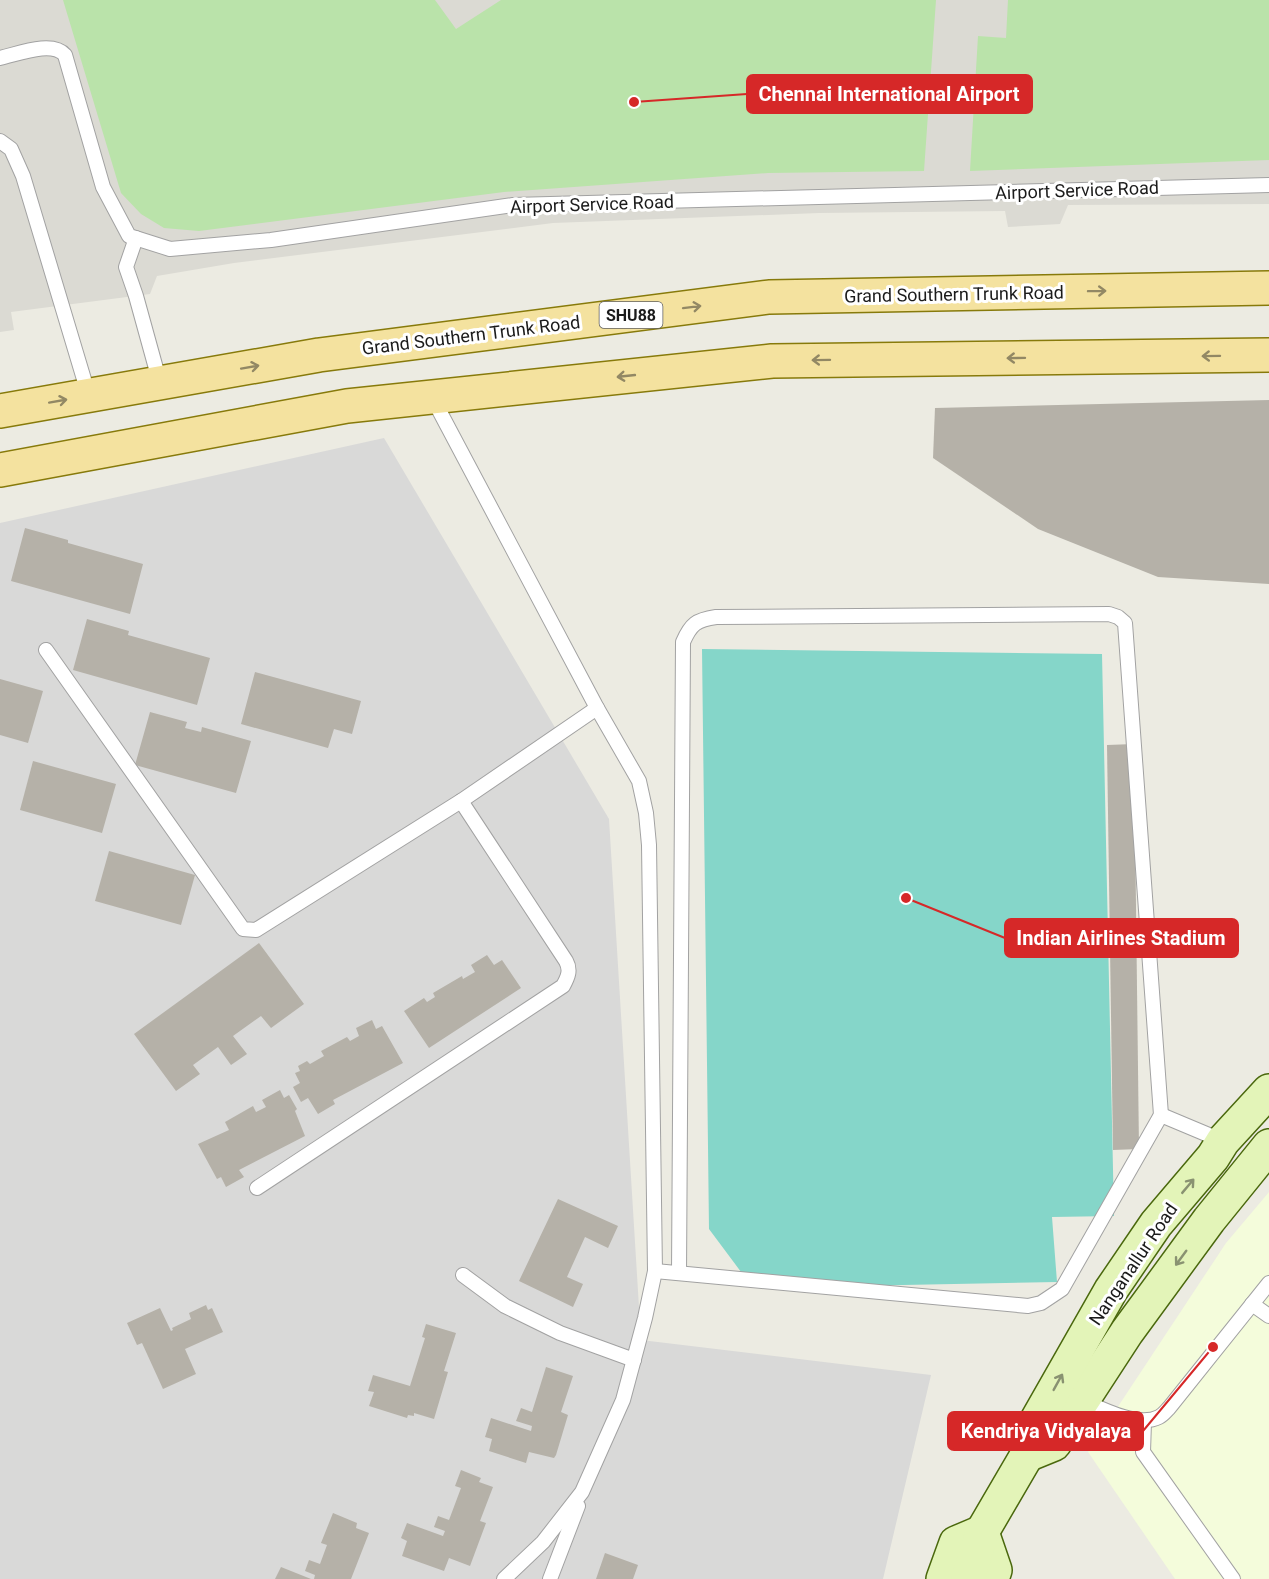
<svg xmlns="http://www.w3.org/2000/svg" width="1269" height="1579" font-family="Roboto,sans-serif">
	<rect width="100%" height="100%" fill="#ecebe2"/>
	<!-- residential -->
	<path fill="#d9d9d8" d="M 384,438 L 609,819 L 641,1340 L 931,1375 L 883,1579 L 0,1579 L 0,523 Z"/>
	<!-- education -->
	<path fill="#f4fcdb" d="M 1269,1192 L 1269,1579 L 1175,1579 L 1088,1452 L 1226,1243 Z"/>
	<!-- airport -->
	<path fill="#dbdad3" d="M 0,0 L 1269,0 L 1269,204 L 1068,205 L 1060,224 L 1008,227 L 1005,211 L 819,213 L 553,223 L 234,263 L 157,276 L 150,294 L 11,312 L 14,330 L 0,332 Z"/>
	<!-- grass -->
	<g fill="#bae3aa">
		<path d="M 63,0 L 435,0 L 456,29 L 501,0 L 936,0 L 924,171 L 768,173 L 504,192 L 199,231 L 164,228 L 141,214 L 121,193 Z"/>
		<path d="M 1008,0 L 1269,0 L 1269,160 L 970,171 L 978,36 L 1006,38 Z"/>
	</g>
	<!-- pitch -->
	<path fill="#85d6c9" d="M 702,649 L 1102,654 L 1114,1216 L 1052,1217 L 1057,1282 L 753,1288 L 709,1229 Z"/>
	<!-- building -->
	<g fill="#b5b1a8">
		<path d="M 1269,400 L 1269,584 L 1158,577 L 1038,529 L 933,458 L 935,408 Z"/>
		<path d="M 25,528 L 68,540 L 68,543 L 143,564 L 130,614 L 11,581 Z"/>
		<path d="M 87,619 L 129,631 L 128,635 L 210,658 L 197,705 L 73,670 Z"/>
		<path d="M 255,672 L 361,701 L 352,734 L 334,729 L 328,748 L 241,724 Z"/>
		<path d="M 0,679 L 43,691 L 28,743 L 0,735 Z"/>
		<path d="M 150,712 L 187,722 L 185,728 L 201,732 L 202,727 L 251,741 L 236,793 L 135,765 Z"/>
		<path d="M 1134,744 L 1139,1149 L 1113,1150 L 1107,745 Z"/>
		<path d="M 33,761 L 116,784 L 102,833 L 20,810 Z"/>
		<path d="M 109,851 L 195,875 L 181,925 L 95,901 Z"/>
		<path d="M 259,943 L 304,1004 L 271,1028 L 261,1016 L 233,1036 L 247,1054 L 231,1065 L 218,1047 L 193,1065 L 200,1074 L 176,1091 L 134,1034 Z"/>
		<path d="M 487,955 L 494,965 L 502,960 L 521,988 L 429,1048 L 404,1011 L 424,998 L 427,1002 L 435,997 L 433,993 L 462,976 L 463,979 L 475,972 L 471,965 Z"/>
		<path d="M 372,1020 L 376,1029 L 382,1026 L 403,1063 L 333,1100 L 335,1104 L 318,1114 L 308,1098 L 301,1102 L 293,1087 L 300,1083 L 295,1073 L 300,1071 L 298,1066 L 307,1061 L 310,1064 L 324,1056 L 321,1051 L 347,1037 L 350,1041 L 359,1036 L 356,1028 Z"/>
		<path d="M 280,1090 L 284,1098 L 289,1095 L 297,1109 L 295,1111 L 305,1136 L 239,1170 L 244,1177 L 226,1187 L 221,1177 L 217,1179 L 198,1144 L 229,1130 L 225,1122 L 253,1106 L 256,1112 L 266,1107 L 262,1100 Z"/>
		<path d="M 558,1199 L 618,1226 L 608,1248 L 585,1237 L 567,1277 L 583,1284 L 573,1307 L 519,1281 Z"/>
		<path d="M 206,1305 L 208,1310 L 212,1308 L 223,1332 L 185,1349 L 196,1374 L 163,1389 L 142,1343 L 137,1345 L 127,1323 L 160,1308 L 171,1331 L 173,1330 L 172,1328 L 191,1319 L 189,1313 Z"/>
		<path d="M 426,1324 L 456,1333 L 444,1371 L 448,1372 L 434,1419 L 414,1413 L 414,1416 L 408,1415 L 407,1418 L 369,1406 L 374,1392 L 368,1391 L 373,1375 L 410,1386 L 425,1338 L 422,1337 Z"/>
		<path d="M 546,1367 L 573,1376 L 561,1412 L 568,1415 L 556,1455 L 554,1458 L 529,1452 L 526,1463 L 489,1451 L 492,1439 L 485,1437 L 491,1418 L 531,1431 L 532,1426 L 516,1421 L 521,1408 L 532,1412 Z"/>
		<path d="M 461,1470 L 481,1478 L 479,1482 L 493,1487 L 480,1521 L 486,1523 L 470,1566 L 449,1558 L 444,1571 L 402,1556 L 407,1541 L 401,1538 L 407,1523 L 443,1536 L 445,1531 L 434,1527 L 438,1516 L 449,1520 L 461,1488 L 455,1486 Z"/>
		<path d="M 333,1513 L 357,1523 L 356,1528 L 369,1533 L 351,1579 L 314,1579 L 315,1575 L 305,1571 L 309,1560 L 320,1564 L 327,1545 L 321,1543 Z"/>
		<path d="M 605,1553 L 638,1565 L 633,1579 L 596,1579 Z"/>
		<path d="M 281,1567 L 311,1579 L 275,1579 Z"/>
	</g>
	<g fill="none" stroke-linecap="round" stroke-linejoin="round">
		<!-- lane casing -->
		<g stroke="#a2a2a2" stroke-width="16">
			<g id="lane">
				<path d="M 0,58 C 18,54 52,40 65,55 L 103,187 L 129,236 L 170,249 L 271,240 L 513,205 L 1269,185"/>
				<path d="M 0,141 L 11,149 L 23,176 L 89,396"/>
				<path d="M 136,238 L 126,267 L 136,296 L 160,383"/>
				<path d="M 432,397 L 597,708 L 639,781 L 646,813 L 649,845 L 655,1271 L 645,1318 L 623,1400 L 582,1492 L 543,1542 L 504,1579"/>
				<path d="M 46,650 L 243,929 L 256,930 L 461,801 L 597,708"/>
				<path d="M 257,1188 L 563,986 C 568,977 571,970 566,961 L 461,801"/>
				<path d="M 655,1271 L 1028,1306 L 1041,1303 L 1062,1289 L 1161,1115 L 1223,1141"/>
				<path d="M 679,1273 L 683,642 C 691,624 696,620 716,617 L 1109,614 L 1118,617 L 1125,623 L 1161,1115"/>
				<path d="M 463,1275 L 505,1306 L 560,1333 L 634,1360"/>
				<path d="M 1252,1304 L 1269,1316"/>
				<path d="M 1082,1400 C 1102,1409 1138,1428 1159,1417 C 1163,1415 1166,1411 1169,1408 L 1269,1283"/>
				<path d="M 1144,1422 L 1143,1452 L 1233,1579"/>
				<path d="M 550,1579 L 578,1506"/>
			</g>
		</g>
		<!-- secondary casing -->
		<g stroke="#4a680d" stroke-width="36">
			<g id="secondary">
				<path d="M 1027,1455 L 1054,1444 L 1127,1332 L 1209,1220 L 1269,1146"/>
				<path d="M 943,1579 L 956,1543 L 982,1532 L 995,1570 L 992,1579"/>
				<path d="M 968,1579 L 982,1532 L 1027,1455 L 1037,1420 L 1111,1290 L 1156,1224 L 1213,1157 L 1223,1141 L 1269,1091"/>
			</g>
		</g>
		<!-- primary casing -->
		<g stroke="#877a0b" stroke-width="36">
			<g id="primary">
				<path d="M 0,411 L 319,355 L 769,297 L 1269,288"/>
				<path d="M 0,470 L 347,406 L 772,361 L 1269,355"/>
			</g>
		</g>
		<!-- lane -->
		<use href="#lane" stroke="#fff" stroke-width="14"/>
		<!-- secondary -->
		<use href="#secondary" stroke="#e3f4b8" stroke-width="33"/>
		<!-- primary -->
		<use href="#primary" stroke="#f4e29f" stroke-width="33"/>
	</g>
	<!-- one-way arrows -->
	<defs><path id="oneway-shaft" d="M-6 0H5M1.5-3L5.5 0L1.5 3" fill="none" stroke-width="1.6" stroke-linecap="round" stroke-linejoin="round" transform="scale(1.5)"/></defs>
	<g stroke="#928864">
		<use href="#oneway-shaft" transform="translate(1097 291) rotate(-1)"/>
		<use href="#oneway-shaft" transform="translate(692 307) rotate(-7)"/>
		<use href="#oneway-shaft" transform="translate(1211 356) rotate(179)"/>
		<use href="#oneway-shaft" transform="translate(1016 358) rotate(179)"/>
		<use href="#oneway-shaft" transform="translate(821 360) rotate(179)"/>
		<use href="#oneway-shaft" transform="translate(250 367) rotate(-10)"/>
		<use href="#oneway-shaft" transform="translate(626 376) rotate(174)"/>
		<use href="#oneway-shaft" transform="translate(58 401) rotate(-10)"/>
	</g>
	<g stroke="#899271">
		<use href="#oneway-shaft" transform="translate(1188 1186) rotate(-50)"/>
		<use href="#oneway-shaft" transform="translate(1181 1258) rotate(126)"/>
		<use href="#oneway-shaft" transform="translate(1058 1382) rotate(-61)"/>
	</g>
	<g text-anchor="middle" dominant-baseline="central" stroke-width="6" stroke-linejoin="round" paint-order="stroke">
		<!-- shield labels -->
		<rect fill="#fff" stroke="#5f5f5f" stroke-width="1.5" x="599.5" y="302" width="63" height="26" rx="4.5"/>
		<g font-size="16" font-weight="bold" fill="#1b1b1b">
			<text x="631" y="315">SHU88</text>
		</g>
		<!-- street labels -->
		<g font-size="18" fill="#1b1b1b" stroke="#fff">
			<text transform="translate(1077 190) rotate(-2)">Airport Service Road</text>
			<text transform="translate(592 204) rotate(-2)">Airport Service Road</text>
			<text transform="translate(954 294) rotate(-1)">Grand Southern Trunk Road</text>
			<text transform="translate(471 335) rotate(-7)">Grand Southern Trunk Road</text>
			<text transform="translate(1133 1264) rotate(-56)">Nanganallur Road</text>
		</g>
	</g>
	<!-- callouts -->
	<path fill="none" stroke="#d62828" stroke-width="2" d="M634 102L747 94M906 898L1005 938M1213 1347L1143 1431"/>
	<g fill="#d62828" stroke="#fff" stroke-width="2">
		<circle cx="634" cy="102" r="6"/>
		<circle cx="906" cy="898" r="6"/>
		<circle cx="1213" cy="1347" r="6"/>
	</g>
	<g fill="#d62828" stroke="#d62828" stroke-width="2">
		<rect x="747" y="75" width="285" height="38" rx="6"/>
		<rect x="1005" y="919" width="233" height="38" rx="6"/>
		<rect x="948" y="1412" width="195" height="38" rx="6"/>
	</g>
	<g font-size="20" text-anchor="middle" font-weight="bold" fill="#fff">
		<text x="889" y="101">Chennai International Airport</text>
		<text x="1121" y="945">Indian Airlines Stadium</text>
		<text x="1046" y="1438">Kendriya Vidyalaya</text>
	</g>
</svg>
